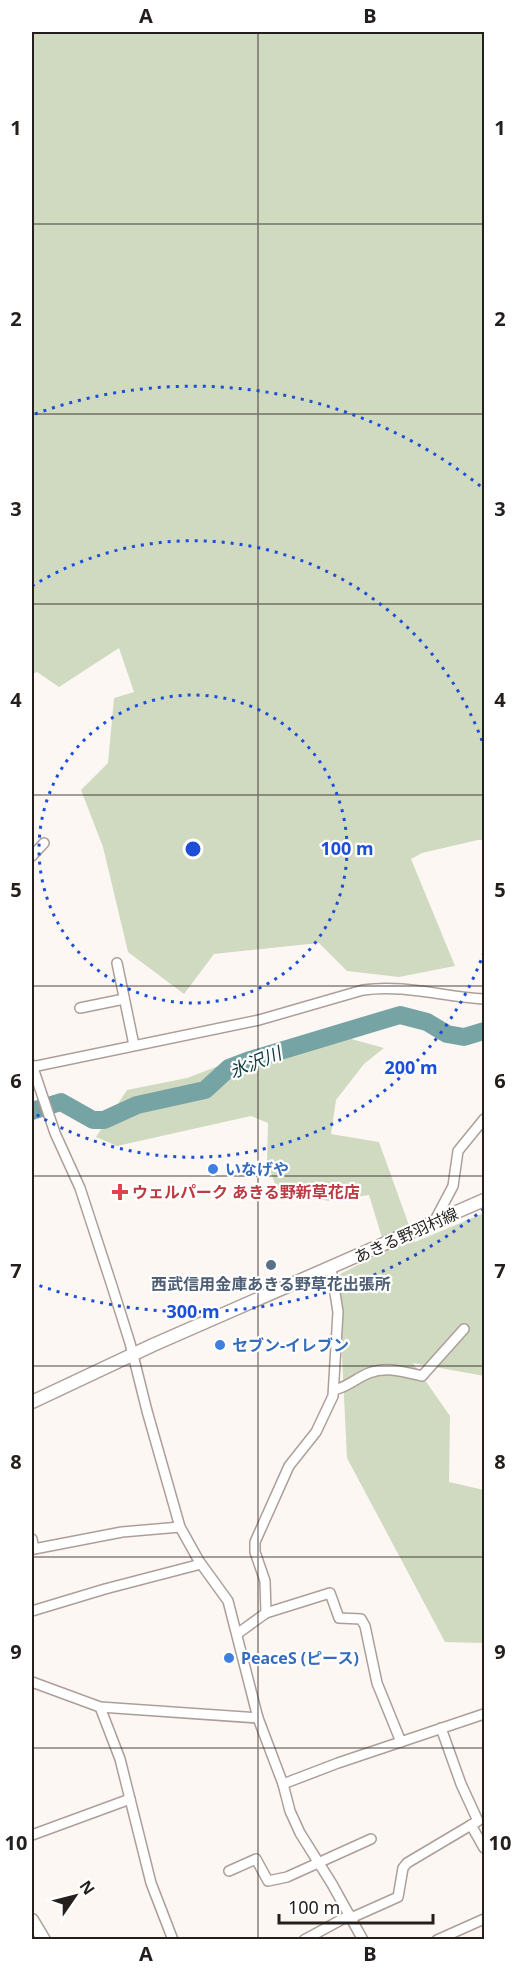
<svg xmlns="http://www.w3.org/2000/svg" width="516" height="1971" font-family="'Noto Sans','Noto Sans JP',sans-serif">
	<rect width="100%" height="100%" fill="#fdf7f4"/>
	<!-- green -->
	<g fill="#d0dac1">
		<path d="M 32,32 L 484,32 L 484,840 L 478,840 L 422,853 L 411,859 L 455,966 L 399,977 L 347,971 L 319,943 L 214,954 L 184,994 L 128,952 L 103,847 L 81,790 L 108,763 L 114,698 L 134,692 L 119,648 L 59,687 L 37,672 L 32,674 Z"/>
		<path d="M 344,1037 L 384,1048 L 364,1064 L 336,1100 L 331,1134 L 379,1142 L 415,1242 L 484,1213 L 484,1376 L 413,1363 L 450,1416 L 449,1482 L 484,1490 L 484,1643 L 445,1642 L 347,1458 L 338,1275 L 386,1251 L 369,1195 L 329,1201 L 277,1190 L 267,1161 L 268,1123 L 251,1116 L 117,1146 L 96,1137 L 127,1090 L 187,1078 L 239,1058 Z"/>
	</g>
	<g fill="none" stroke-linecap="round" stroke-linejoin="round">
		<!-- river -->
		<path stroke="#76a3a4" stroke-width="18" d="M 32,1111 L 61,1102 L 93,1120 L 104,1120 L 137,1105 L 205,1090 L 229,1068 L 250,1060 L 400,1015 L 427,1022 L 447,1034 L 464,1037 L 484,1031"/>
		<!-- minor casing -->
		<g stroke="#ad9f98" stroke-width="12">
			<g id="minor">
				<path d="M 32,856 L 44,843"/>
				<path d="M 117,963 L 134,1045"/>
				<path d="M 80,1008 L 124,999"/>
				<path d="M 32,1065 L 55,1133 L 80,1188 L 112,1286 L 130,1343 L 147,1411 L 180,1527 L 199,1561 L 228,1601 L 258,1718 L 283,1784 L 290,1811 L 300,1833 L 332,1884 L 363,1940"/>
				<path d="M 32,1067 L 259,1020 L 363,990 C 404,984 444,997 484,999"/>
				<path d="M 434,1222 L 453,1186 L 458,1151 L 484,1119"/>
				<path d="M 334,1390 C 348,1387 356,1378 369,1373 C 387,1366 404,1372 422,1376 L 464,1329"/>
				<path d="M 32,1539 L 34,1549 L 122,1532 L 180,1527"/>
				<path d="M 32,1611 L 105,1589 L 201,1564"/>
				<path d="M 266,1613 L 330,1593 L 339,1618 L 361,1619 L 365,1626 L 377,1683 L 401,1742"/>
				<path d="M 237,1634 L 266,1613 L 265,1581 L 255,1552 L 255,1542 L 289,1466 L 316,1432 L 333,1396 L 338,1312 L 331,1268"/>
				<path d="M 32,1682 L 100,1707 L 258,1718"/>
				<path d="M 100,1707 L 120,1759 L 151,1883 L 173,1940"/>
				<path d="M 441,1728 L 461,1784 L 478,1821 L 471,1825 L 484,1848"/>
				<path d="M 283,1784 L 338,1763 L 484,1714"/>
				<path d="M 32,1835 L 130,1799"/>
				<path d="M 229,1871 L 256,1859 L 268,1881 L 287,1877 L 371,1839"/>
				<path d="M 351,1918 L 398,1897 L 403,1868 L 407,1863 L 471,1825"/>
				<path d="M 304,1940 L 350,1915"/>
				<path d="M 437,1940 L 484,1919"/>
			</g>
		</g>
		<!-- secondary casing -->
		<g stroke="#ad9f98" stroke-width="15">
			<g id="secondary">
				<path d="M 32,1402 L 153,1345 L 484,1200"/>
				<path d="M 32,1920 L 44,1940"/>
			</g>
		</g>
		<!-- minor -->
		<use href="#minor" stroke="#fff" stroke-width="9"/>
		<!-- secondary -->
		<use href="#secondary" stroke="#fff" stroke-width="12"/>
	</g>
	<!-- grid -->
	<path fill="none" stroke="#241f1c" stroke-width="1.5" stroke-opacity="0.55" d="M 258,32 L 258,1940M 32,224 L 484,224M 32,414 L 484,414M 32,604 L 484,604M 32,795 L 484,795M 32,986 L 484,986M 32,1176 L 484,1176M 32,1366 L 484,1366M 32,1557 L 484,1557M 32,1748 L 484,1748"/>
	<!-- distance rings -->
	<g fill="none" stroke="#1d4ed8" stroke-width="3" stroke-dasharray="3 6">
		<circle cx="193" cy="849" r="154"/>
		<path d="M484 952A309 309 0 0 1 32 1112M32 586A309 309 0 0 1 484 746"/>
		<path d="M484 1209A463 463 0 0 1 35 1284M35 414A463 463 0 0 1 484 489"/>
	</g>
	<!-- markers -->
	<g fill="#3f7fe0" stroke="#fff" stroke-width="2">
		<circle cx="213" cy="1169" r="6"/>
		<circle cx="220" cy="1345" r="6"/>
		<circle cx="229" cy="1658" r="6"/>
	</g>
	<path fill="#e0444e" stroke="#fff" stroke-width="2" d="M117 1183h6v6h6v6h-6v6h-6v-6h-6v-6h6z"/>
	<circle fill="#5c6f8a" stroke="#fff" stroke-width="2" cx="271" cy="1265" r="6"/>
	<g text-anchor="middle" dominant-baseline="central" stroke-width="4.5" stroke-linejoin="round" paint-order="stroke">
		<!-- shop labels -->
		<g font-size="16" font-weight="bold" fill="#366cbe" stroke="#fff" text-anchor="start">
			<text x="225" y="1169">いなげや</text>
			<text x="232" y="1345">セブン-イレブン</text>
			<text x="241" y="1658">PeaceS (ピース)</text>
		</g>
		<!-- health labels -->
		<g font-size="16" font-weight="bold" fill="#be3a42" stroke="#fff" text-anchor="start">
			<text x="132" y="1192">ウェルパーク あきる野新草花店</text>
		</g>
		<!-- street labels -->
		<g font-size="16" fill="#241f1c" stroke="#fff">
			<text transform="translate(406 1235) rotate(-24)">あきる野羽村線</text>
		</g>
		<!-- service labels -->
		<g font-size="16" font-weight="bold" fill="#4e5e75" stroke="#fff">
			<text x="271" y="1284">西武信用金庫あきる野草花出張所</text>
		</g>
		<!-- water labels -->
		<g font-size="18" font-style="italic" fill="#0f3b3d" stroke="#fff">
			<text transform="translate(255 1062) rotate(-22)">氷沢川</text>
		</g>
	</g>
	<circle cx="193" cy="849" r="9" fill="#1d4ed8" stroke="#fff" stroke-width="3"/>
	<g font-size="18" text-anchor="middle" font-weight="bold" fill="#1d4ed8" stroke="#fff" stroke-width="4.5" stroke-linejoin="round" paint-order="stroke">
		<text x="347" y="855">100 m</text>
		<text x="411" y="1074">200 m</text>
		<text x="193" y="1318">300 m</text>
	</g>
	<!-- border -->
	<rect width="516" height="1971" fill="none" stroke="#ffffff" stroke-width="66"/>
	<!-- north arrow -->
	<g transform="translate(75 1896) rotate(55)" stroke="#ffffff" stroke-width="4.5" paint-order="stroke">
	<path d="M0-4.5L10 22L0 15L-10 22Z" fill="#241f1c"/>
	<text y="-9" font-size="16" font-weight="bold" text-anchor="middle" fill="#241f1c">N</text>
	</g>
	<!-- scale -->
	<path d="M279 1914v9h154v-9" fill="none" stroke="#241f1c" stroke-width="3"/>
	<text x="288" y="1914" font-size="18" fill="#241f1c" stroke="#ffffff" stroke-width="4.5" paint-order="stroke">100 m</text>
	<rect x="33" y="33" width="450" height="1905" fill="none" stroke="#241f1c" stroke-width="2"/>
	<g font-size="20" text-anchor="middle" font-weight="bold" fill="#241f1c">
		<text x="146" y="23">A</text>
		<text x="370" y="23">B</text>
		<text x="16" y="135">1</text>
		<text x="500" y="135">1</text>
		<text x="16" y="326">2</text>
		<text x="500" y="326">2</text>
		<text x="16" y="516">3</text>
		<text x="500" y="516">3</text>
		<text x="16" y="707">4</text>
		<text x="500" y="707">4</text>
		<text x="16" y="897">5</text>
		<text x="500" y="897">5</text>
		<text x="16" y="1088">6</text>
		<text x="500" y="1088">6</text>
		<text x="16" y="1278">7</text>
		<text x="500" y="1278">7</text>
		<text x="16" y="1469">8</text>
		<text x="500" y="1469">8</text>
		<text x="16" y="1659">9</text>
		<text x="500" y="1659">9</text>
		<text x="16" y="1850">10</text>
		<text x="500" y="1850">10</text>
		<text x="146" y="1961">A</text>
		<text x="370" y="1961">B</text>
	</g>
</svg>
